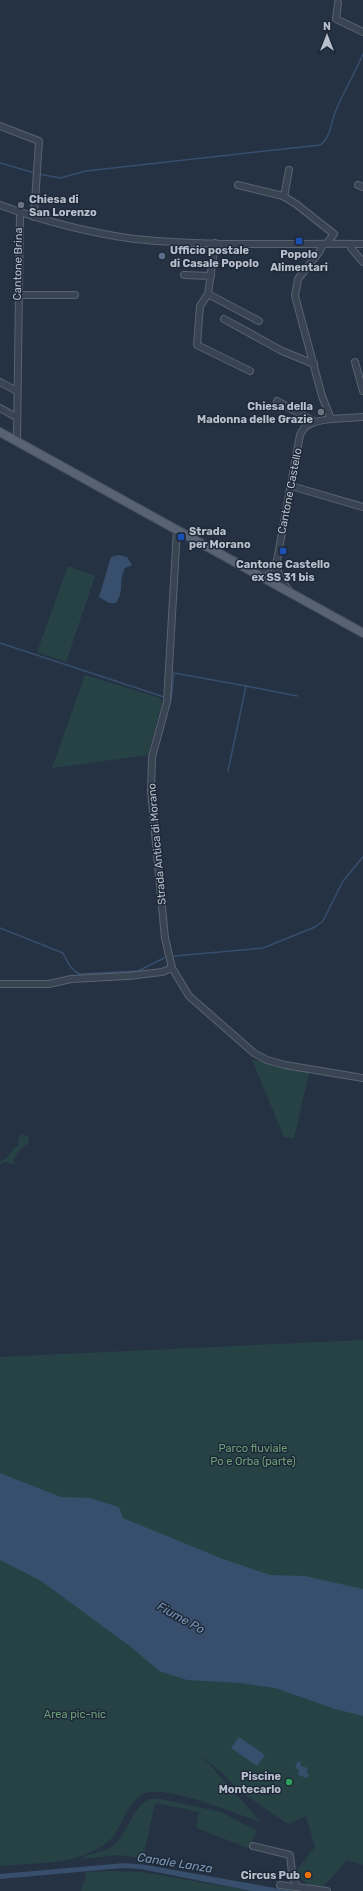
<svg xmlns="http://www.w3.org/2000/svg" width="363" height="1891" font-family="Rubik,sans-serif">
	<rect width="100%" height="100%" fill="#253244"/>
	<!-- green -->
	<g fill="#274245">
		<path d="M 68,566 L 95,576 L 66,662 L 37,652 Z"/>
		<path d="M 85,675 L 160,698 L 162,703 L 148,755 L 52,768 Z"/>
		<path d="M 252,1060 L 310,1070 L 294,1138 L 284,1137 Z"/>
		<path d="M 21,1134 L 28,1136 L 29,1143 C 22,1147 15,1154 13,1162 L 16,1165 L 4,1162 L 0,1165 L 0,1161 L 5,1159 L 18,1145 L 18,1140 Z"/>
		<path d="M 363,1340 L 363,1865 L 347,1860 L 323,1887 L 312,1889 L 295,1872 L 315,1847 L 306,1816 L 288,1824 L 241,1792 L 222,1773 L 201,1755 L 261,1822 C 233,1813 178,1789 150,1792 C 130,1795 124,1821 114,1835 C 111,1841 101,1847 95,1850 C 69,1865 30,1863 0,1866 L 0,1357 Z"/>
		<path d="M 150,1799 L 161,1799 L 221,1812 L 257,1831 L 248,1848 L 196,1828 L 199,1812 L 155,1803 L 143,1858 L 118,1855 L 83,1859 C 87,1852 104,1853 111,1847 C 129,1835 130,1808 150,1799 Z"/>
		<path d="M 111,1871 L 142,1872 L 251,1891 L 81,1891 L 83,1883 L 85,1882 L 86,1872 Z"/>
	</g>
	<!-- water -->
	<g fill="#374e6c">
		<path d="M 118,555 L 127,557 L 132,565 L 125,568 C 118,582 125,590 116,603 L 109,603 L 99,597 L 111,557 Z"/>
		<path d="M 0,1473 L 61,1497 L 90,1498 L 119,1507 L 123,1518 L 223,1559 L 270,1575 L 305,1576 L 363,1589 L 363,1716 L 335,1709 L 275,1688 L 239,1683 L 187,1680 L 159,1671 L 131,1647 L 41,1581 L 0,1560 Z"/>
		<path d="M 239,1737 L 265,1755 L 257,1766 L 231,1748 Z"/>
		<path d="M 298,1761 L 301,1762 L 300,1766 L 308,1768 L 306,1773 L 309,1774 L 307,1778 L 298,1775 L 299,1770 L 295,1768 Z"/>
		<path d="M 125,1863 L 146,1865 L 292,1891 L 251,1891 L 141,1869 L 123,1868 L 0,1879 L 0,1874 Z"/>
	</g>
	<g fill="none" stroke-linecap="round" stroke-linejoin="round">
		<!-- stream -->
		<g stroke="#374e6c" stroke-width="1.5">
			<path d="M 0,163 L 35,173"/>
			<path d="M 39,174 L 60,178 L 86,171 L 320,145 C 331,138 331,121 336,110 C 344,91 355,73 363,54"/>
			<path d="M 0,643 L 164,697"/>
			<path d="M 246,686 L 297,696"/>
			<path d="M 171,700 L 174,673 L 246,686 L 228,771"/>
			<path d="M 0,928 L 63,953 C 68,962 69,968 79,974 L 138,971 L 164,958"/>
			<path d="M 174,956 L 263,948 L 315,927 L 323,921 L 343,881 L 363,857"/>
		</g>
		<!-- minor casing -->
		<g stroke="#586270" stroke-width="8">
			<g id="minor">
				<path d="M 338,3 L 336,19 L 363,32"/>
				<path d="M 0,126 L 39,141 L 34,217"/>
				<path d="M 238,185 L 283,196 L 296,204 L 334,234 L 327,243"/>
				<path d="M 358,185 L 363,187"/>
				<path d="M 284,197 L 289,170"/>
				<path d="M 0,205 C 44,221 89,233 135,239 C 211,247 287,243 363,244"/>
				<path d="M 215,243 L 208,294 L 259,321"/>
				<path d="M 351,244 L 351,248 L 363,262"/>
				<path d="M 184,275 L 211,276"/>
				<path d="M 208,294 L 200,306 L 197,345 L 250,371"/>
				<path d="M 17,295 L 75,295"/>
				<path d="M 224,319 L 282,351 L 314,364"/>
				<path d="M 355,362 L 363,391"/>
				<path d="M 0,382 L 17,391"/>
				<path d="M 277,401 L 315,422"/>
				<path d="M 0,408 L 16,417"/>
				<path d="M 331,419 L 363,417"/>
				<path d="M 17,441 L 20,212"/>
				<path d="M 291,486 L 363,507"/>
				<path d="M 177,529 L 167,702 L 152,757 L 151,791 L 165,938 L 172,968 L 189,996 L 254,1053 L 267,1060 L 285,1065 L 363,1078"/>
				<path d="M 276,567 L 283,583 L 289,590"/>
				<path d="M 252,571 L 265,569 L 277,562"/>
				<path d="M 273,582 L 300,435 C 305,422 318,421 331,419 L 322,396 L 295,296 L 298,279 L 320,251 L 323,244"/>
				<path d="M 0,984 L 49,984 L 71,979 L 128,976 L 162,972 L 172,968"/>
				<path d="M 253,1846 L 290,1855 L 292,1873 L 297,1887"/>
				<path d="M 280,1885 L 327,1891"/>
			</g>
		</g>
		<!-- major casing -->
		<g stroke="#434d5c" stroke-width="10">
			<path id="major" d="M 0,432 L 363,633"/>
		</g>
		<!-- minor -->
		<use href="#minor" stroke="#394453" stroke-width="6"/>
		<!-- major -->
		<use href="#major" stroke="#576373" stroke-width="8"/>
	</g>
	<!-- markers -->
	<g fill="#6b7280" stroke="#1e2938" stroke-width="1.5">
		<circle cx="21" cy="205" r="4"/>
		<circle cx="321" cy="412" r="4"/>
	</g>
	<g fill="#1a4fb4" stroke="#1e2938" stroke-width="1.5">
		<rect x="295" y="237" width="8" height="8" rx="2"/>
		<rect x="177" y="533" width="8" height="8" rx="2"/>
		<rect x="279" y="547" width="8" height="8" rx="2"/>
	</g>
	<circle fill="#5c6f8a" stroke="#1e2938" stroke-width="1.5" cx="162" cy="256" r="4"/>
	<circle fill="#2e9e5b" stroke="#1e2938" stroke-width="1.5" cx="289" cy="1782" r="4"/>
	<circle fill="#e8710a" stroke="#1e2938" stroke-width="1.5" cx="308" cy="1875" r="4"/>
	<g text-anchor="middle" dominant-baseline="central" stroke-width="3" stroke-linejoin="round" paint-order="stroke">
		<!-- poi labels -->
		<g font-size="11" font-weight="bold" fill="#b7bfcd" stroke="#1e2938" text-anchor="start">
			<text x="29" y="199">Chiesa di<tspan x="29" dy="13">San Lorenzo</tspan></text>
			<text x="170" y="250">Ufficio postale<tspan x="170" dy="13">di Casale Popolo</tspan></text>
			<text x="299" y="254" text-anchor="middle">Popolo<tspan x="299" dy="13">Alimentari</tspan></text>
			<text x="313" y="406" text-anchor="end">Chiesa della<tspan x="313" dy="13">Madonna delle Grazie</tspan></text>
			<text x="189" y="531">Strada<tspan x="189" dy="13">per Morano</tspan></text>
			<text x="283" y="564" text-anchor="middle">Cantone Castello<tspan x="283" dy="13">ex SS 31 bis</tspan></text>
			<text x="281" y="1776" text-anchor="end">Piscine<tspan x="281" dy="13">Montecarlo</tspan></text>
			<text x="300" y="1875" text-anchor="end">Circus Pub</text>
		</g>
		<!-- street labels -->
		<g font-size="11" fill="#b7bfcd" stroke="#1e2938">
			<text transform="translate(18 264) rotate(-89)">Cantone Brina</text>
			<text transform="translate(290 491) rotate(-79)">Cantone Castello</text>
			<text transform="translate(157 844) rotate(-95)">Strada Antica di Morano</text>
		</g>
		<!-- park labels -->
		<g font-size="11" fill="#6c9f77" stroke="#1e2938">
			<text x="253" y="1448">Parco fluviale<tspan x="253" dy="13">Po e Orba (parte)</tspan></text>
			<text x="75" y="1714">Area pic-nic</text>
		</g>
		<!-- water labels -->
		<g font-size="12" font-style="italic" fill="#7c96b6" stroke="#1e2938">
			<text transform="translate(181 1618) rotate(29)">Fiume Po</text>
			<text transform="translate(175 1863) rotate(9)">Canale Lanza</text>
		</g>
	</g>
	<!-- north arrow -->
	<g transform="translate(327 36)" stroke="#1e2938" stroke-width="3" paint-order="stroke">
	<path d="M0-3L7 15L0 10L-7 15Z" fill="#b7bfcd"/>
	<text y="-6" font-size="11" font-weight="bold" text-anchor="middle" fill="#b7bfcd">N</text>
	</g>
</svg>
